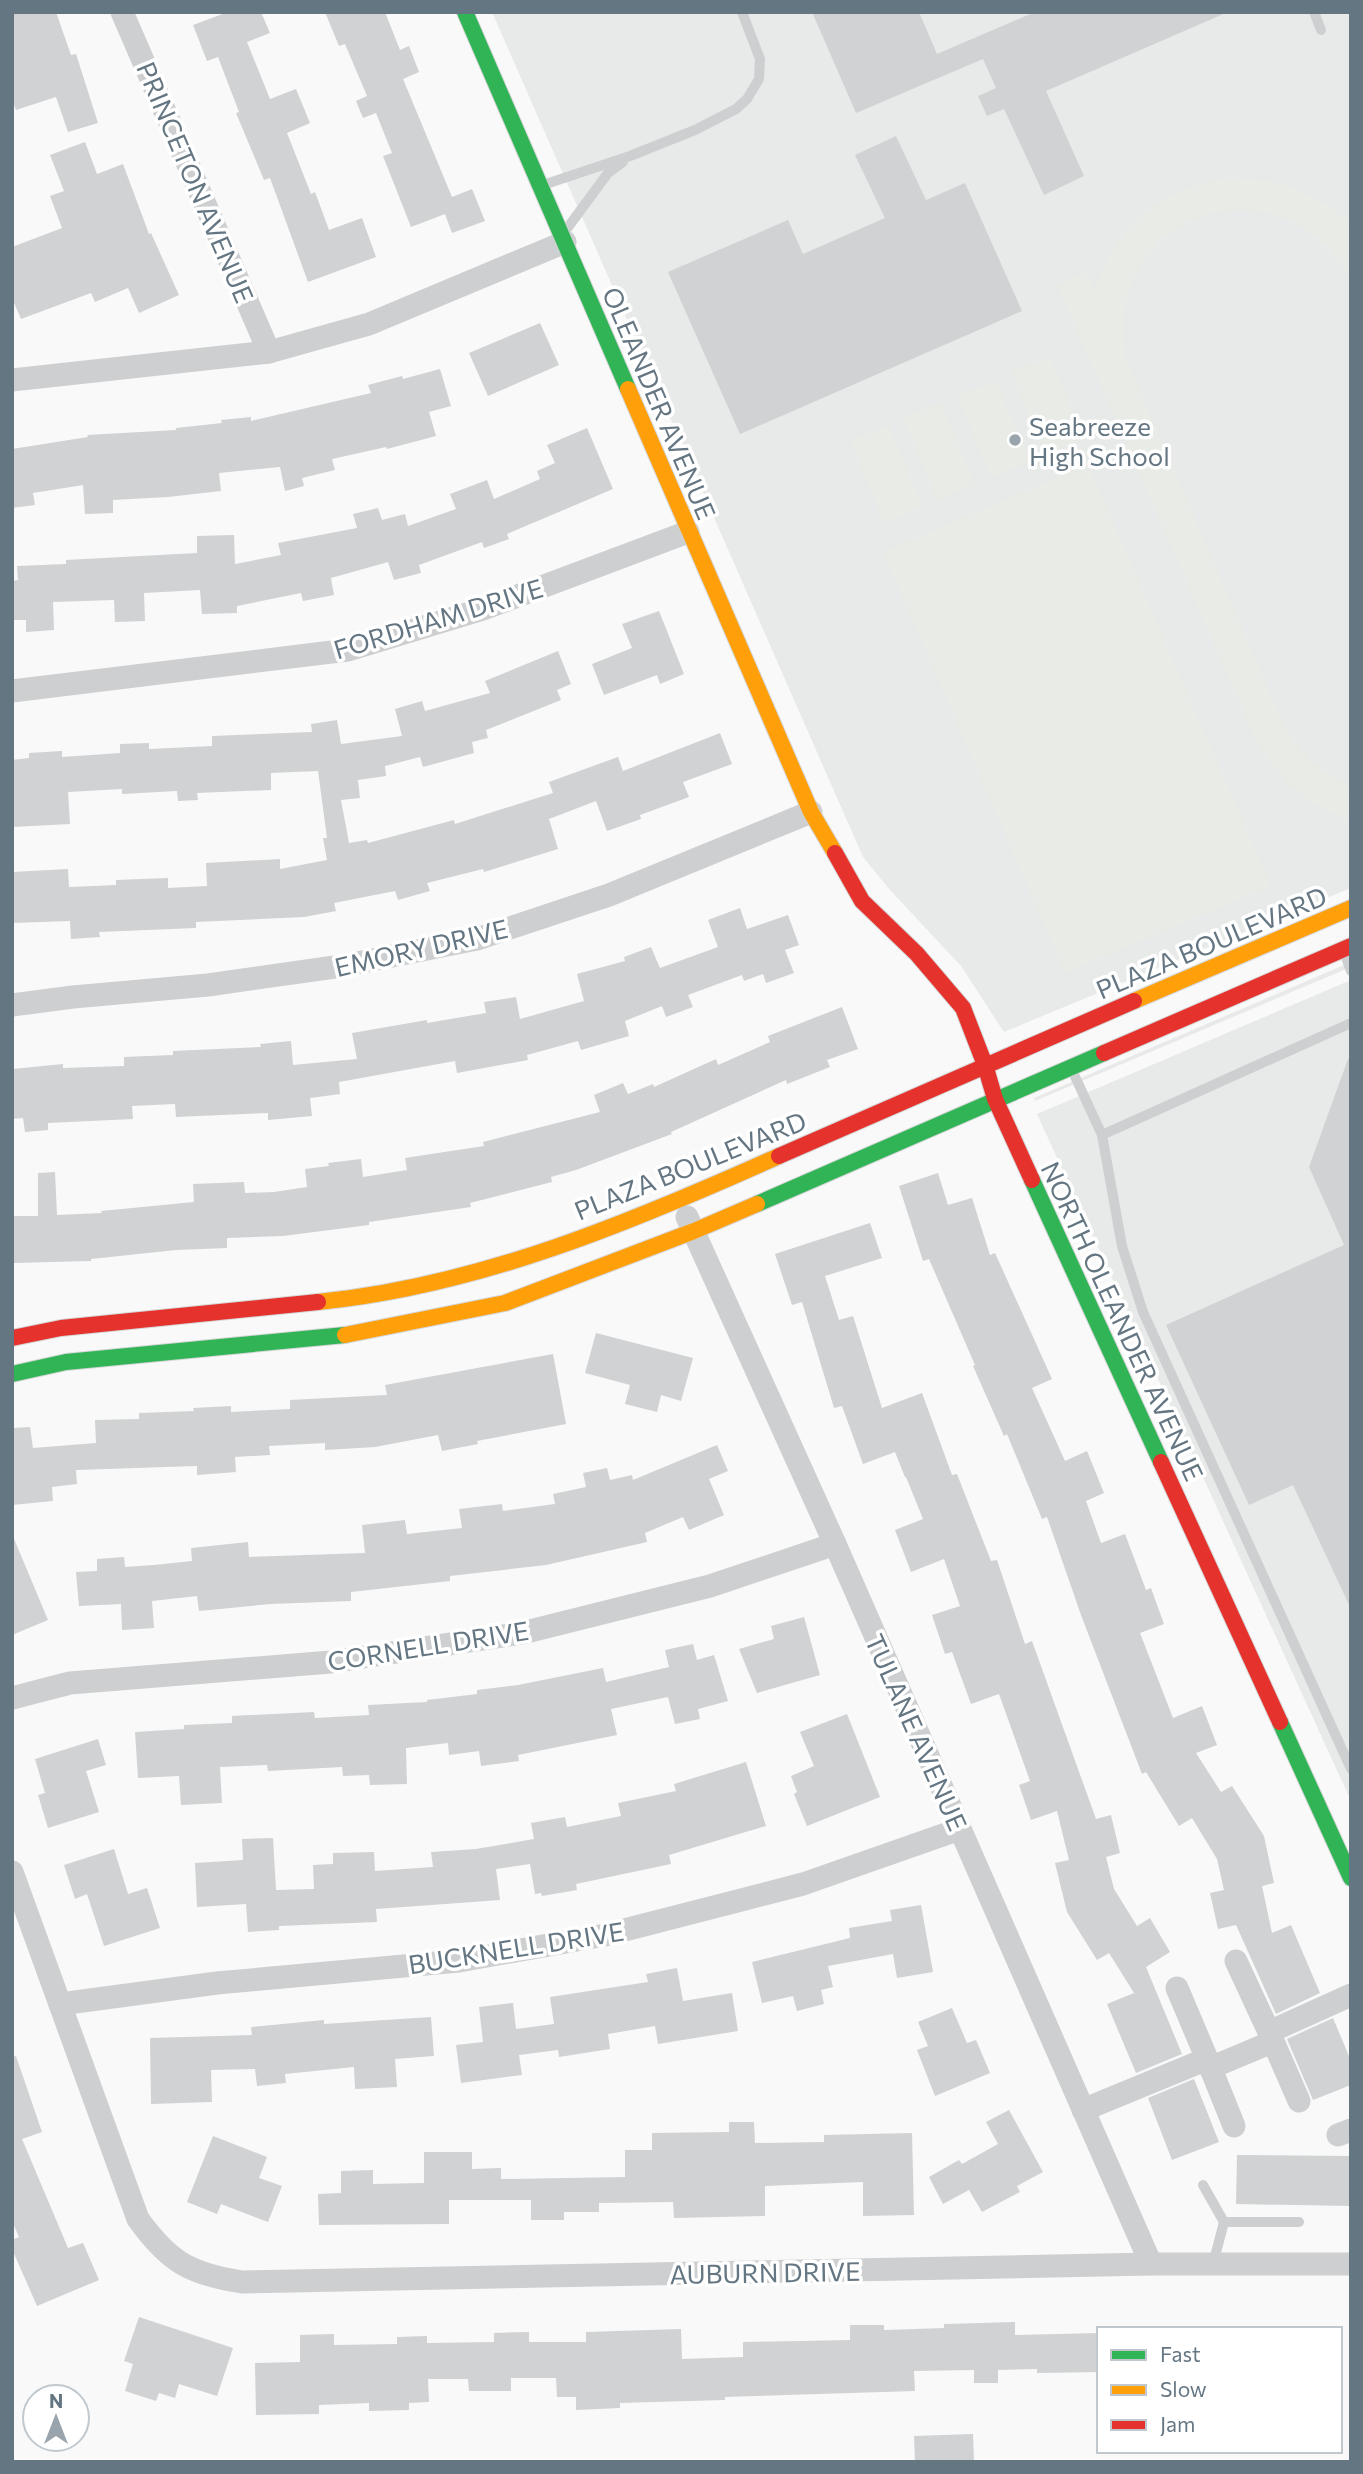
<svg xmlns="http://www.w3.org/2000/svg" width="1363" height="2474" font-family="Commissioner,sans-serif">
	<rect width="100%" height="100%" fill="#f9f9f9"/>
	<!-- built -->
	<g fill="#e8e9e9">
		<path d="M 492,12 L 1351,12 L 1351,888 L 1004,1032 L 961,966 L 890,890 L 863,857 Z"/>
		<path d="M 1351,962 L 1351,967 L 1035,1101 L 1034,1098 Z"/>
		<path d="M 1351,980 L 1351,1801 L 1037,1114 Z"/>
	</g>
	<!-- green -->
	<g fill="#e8ebe6">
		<path d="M 1227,178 C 1275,177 1315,190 1351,224 L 1351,281 C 1282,151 1099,212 1126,358 L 1283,723 C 1299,752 1320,773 1351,787 L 1351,820 C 1305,807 1276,776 1254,736 L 1057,285 L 1086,272 L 1095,289 C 1117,224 1159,190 1227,178 Z"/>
		<path d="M 1050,356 L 1084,439 L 1045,454 L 1011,372 Z"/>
		<path d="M 996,380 L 1030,462 L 991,478 L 957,396 Z"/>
		<path d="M 941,402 L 975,484 L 937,500 L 903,418 Z"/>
		<path d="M 889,425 L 923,507 L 884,523 L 850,441 Z"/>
		<path d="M 1088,464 L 1271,886 L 1065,973 L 883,552 Z"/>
	</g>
	<!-- building -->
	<g fill="#d0d2d3">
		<path d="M 12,12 L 56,12 L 71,55 L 76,54 L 98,123 L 68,132 L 56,97 L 16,110 L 12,99 Z"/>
		<path d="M 228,12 L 261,12 L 270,33 L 247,42 L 270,99 L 296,89 L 310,123 L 287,133 L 311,194 L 315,192 L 329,230 L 362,218 L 376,257 L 308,282 L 270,178 L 264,180 L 236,113 L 239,112 L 218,57 L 207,61 L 193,25 Z"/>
		<path d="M 325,12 L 385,12 L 400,50 L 409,46 L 419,72 L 403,79 L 452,197 L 472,189 L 485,221 L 452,233 L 445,214 L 411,227 L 383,156 L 392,153 L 376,113 L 363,118 L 356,101 L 367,96 L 345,44 L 339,46 Z"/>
		<path d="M 812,12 L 919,12 L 937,54 L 1035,12 L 1228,12 L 1046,91 L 1084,176 L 1044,195 L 1004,109 L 987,116 L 978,96 L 996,88 L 983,59 L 856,113 Z"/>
		<path d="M 896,136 L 926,200 L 965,183 L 1022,311 L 740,434 L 668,272 L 788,220 L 803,254 L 885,218 L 855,155 Z"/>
		<path d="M 85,142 L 97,174 L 123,164 L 149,234 L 151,233 L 179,295 L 139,313 L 128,288 L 95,302 L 91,293 L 21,319 L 12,298 L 12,247 L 62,228 L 50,196 L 64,191 L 50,155 Z"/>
		<path d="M 540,323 L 559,365 L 488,396 L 469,353 Z"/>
		<path d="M 440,369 L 451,406 L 429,412 L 436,436 L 387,449 L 386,447 L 332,459 L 335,470 L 302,478 L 304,486 L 285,491 L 280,467 L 219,473 L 221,491 L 168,497 L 113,500 L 113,513 L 85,514 L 83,485 L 33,493 L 35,505 L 12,508 L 12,449 L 88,437 L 87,435 L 176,430 L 176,428 L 222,423 L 221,420 L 251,417 L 251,421 L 371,393 L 368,385 L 402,376 L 403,379 Z"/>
		<path d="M 587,428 L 613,489 L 507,534 L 509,539 L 484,548 L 482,542 L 419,565 L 421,573 L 394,580 L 388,562 L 331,578 L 334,595 L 303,601 L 301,593 L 237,606 L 237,613 L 202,614 L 200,590 L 144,593 L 145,621 L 115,622 L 114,600 L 53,602 L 54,630 L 26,632 L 26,620 L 12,620 L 12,581 L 18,580 L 17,566 L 66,564 L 66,560 L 197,553 L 197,536 L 234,535 L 235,564 L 281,555 L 278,543 L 357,528 L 353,514 L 378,508 L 382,520 L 405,514 L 408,526 L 456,509 L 450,494 L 487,480 L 494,499 L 540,479 L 537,471 L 555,463 L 547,445 Z"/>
		<path d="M 659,611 L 684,674 L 660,684 L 657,675 L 604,695 L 592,664 L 632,648 L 622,624 Z"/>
		<path d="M 558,651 L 571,684 L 557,690 L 561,700 L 486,730 L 488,738 L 472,742 L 474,753 L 423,767 L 420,757 L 385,766 L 386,776 L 358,780 L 360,798 L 341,800 L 349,843 L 367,840 L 368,843 L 454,820 L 455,824 L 553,793 L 549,782 L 618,757 L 623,771 L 720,733 L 732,764 L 683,782 L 689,797 L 640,815 L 641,819 L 607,831 L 596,801 L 549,819 L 558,849 L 484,872 L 483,869 L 427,883 L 430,891 L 398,900 L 395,891 L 334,903 L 336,911 L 304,917 L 196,922 L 196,928 L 99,932 L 100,937 L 71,939 L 70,921 L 12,923 L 12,872 L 68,869 L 69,887 L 116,885 L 116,880 L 168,878 L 168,888 L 207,886 L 206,863 L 280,859 L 280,869 L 327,860 L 323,838 L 327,838 L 318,771 L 271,773 L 271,790 L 197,793 L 198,800 L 178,801 L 177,791 L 122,794 L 122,789 L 68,792 L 70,824 L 12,827 L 12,760 L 29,758 L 29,753 L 62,751 L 62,757 L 120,753 L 120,744 L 149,743 L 149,749 L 212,746 L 212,736 L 312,732 L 311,724 L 337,720 L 341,744 L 402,736 L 395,709 L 422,701 L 425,711 L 490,693 L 485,681 Z"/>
		<path d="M 740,908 L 747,929 L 788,915 L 799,945 L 785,950 L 794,973 L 766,983 L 763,974 L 744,981 L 742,975 L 688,995 L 693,1007 L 666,1017 L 662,1006 L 625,1021 L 629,1036 L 581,1050 L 578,1041 L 527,1055 L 528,1060 L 457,1073 L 455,1061 L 339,1082 L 340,1094 L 310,1098 L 312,1116 L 268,1120 L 268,1113 L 176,1117 L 175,1104 L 132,1106 L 133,1119 L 48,1123 L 48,1130 L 25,1132 L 23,1118 L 12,1119 L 12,1069 L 63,1064 L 63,1068 L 124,1066 L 124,1057 L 173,1055 L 173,1051 L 261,1047 L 260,1044 L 291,1041 L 293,1065 L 357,1059 L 352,1033 L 427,1020 L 427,1023 L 486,1013 L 484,1002 L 516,997 L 520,1019 L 584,1001 L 577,974 L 625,961 L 624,957 L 651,947 L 660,968 L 718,947 L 708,920 Z"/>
		<path d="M 842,1007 L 858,1049 L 827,1060 L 830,1067 L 787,1084 L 786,1080 L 671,1132 L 672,1134 L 576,1170 L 551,1177 L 552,1182 L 470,1203 L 471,1207 L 369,1222 L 369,1225 L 283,1236 L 227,1238 L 227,1248 L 176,1250 L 91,1259 L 91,1261 L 13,1263 L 12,1216 L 38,1216 L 38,1173 L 55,1172 L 57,1215 L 102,1213 L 101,1211 L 194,1202 L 193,1184 L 244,1182 L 245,1193 L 274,1192 L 307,1187 L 305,1169 L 329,1166 L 328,1163 L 361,1159 L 363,1177 L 407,1170 L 405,1158 L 484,1146 L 483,1142 L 600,1112 L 594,1095 L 623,1083 L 628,1094 L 653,1084 L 654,1087 L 716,1059 L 718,1065 L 770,1042 L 768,1036 Z"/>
		<path d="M 1348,1059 L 1351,1059 L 1351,1609 L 1293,1485 L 1249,1505 L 1166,1325 L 1344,1245 L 1309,1167 Z"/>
		<path d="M 938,1173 L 948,1205 L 972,1198 L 990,1255 L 995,1253 L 1034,1339 L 1052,1379 L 1032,1388 L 1065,1461 L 1087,1451 L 1104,1493 L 1086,1501 L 1101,1543 L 1125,1534 L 1146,1590 L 1151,1588 L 1164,1624 L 1140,1633 L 1173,1718 L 1202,1706 L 1217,1745 L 1196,1753 L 1221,1792 L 1232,1786 L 1264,1836 L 1274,1883 L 1262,1886 L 1272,1933 L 1291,1925 L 1320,1993 L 1276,2014 L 1236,1925 L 1218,1929 L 1210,1893 L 1224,1890 L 1217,1859 L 1192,1818 L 1179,1826 L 1146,1772 L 1142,1774 L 1081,1615 L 1047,1517 L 1042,1519 L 1007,1434 L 1004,1436 L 973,1366 L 975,1365 L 929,1259 L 923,1261 L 899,1186 Z"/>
		<path d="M 870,1223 L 882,1258 L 825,1276 L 839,1320 L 853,1316 L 882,1408 L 922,1393 L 952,1475 L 957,1474 L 991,1561 L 997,1560 L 1025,1644 L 1032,1641 L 1096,1819 L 1111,1815 L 1120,1853 L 1106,1857 L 1114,1889 L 1137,1926 L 1150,1918 L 1170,1952 L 1146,1967 L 1182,2054 L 1136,2073 L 1107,2004 L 1134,1993 L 1109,1953 L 1097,1960 L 1067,1912 L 1055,1863 L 1069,1860 L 1057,1811 L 1031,1820 L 1019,1785 L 1030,1781 L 999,1694 L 971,1704 L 952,1652 L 945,1654 L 932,1615 L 960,1606 L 944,1559 L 911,1572 L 895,1530 L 923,1519 L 906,1477 L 905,1477 L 895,1452 L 863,1464 L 842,1406 L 834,1408 L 802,1302 L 792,1305 L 775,1254 Z"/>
		<path d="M 596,1333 L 693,1358 L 681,1401 L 661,1395 L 657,1412 L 625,1404 L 630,1385 L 585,1373 Z"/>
		<path d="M 553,1354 L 566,1424 L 477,1441 L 478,1444 L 442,1451 L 438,1435 L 375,1447 L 325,1450 L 325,1443 L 269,1446 L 270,1455 L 235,1457 L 236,1472 L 197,1475 L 197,1466 L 76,1470 L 77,1484 L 52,1487 L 53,1501 L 12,1505 L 12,1428 L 30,1427 L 33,1448 L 96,1443 L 95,1420 L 139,1419 L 139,1413 L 194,1411 L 193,1408 L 231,1406 L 231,1412 L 290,1409 L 290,1400 L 387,1395 L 385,1385 Z"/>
		<path d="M 717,1445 L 728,1471 L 709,1479 L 724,1515 L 689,1530 L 683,1517 L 645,1533 L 647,1542 L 546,1565 L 450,1576 L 450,1581 L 351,1592 L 351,1601 L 270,1604 L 199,1611 L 197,1596 L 152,1601 L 154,1628 L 122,1630 L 121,1604 L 79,1606 L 76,1572 L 97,1571 L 97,1559 L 124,1557 L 125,1567 L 154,1565 L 192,1561 L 191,1548 L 248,1542 L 249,1557 L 365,1553 L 362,1525 L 405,1520 L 407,1534 L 462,1528 L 459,1509 L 502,1504 L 503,1511 L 555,1504 L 553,1494 L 586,1487 L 583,1473 L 607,1468 L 610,1480 L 632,1475 L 633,1480 Z"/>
		<path d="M 12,1534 L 48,1620 L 12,1635 Z"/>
		<path d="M 804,1617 L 820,1675 L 757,1693 L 739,1649 L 774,1639 L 771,1626 Z"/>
		<path d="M 693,1644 L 697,1660 L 714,1655 L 728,1701 L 698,1709 L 700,1719 L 675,1724 L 668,1697 L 611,1709 L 617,1735 L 518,1755 L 519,1761 L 481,1766 L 479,1751 L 449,1755 L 448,1743 L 406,1748 L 407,1784 L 370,1785 L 369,1775 L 343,1776 L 342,1767 L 268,1771 L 267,1765 L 220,1767 L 222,1803 L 181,1805 L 179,1776 L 138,1778 L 135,1732 L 184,1729 L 184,1725 L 232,1723 L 232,1716 L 314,1712 L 315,1718 L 369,1715 L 368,1705 L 427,1702 L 427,1700 L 477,1694 L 477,1690 L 518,1685 L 603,1668 L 606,1682 L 669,1667 L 665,1650 Z"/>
		<path d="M 847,1714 L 880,1797 L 807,1826 L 794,1794 L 797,1792 L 791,1776 L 814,1766 L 800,1732 Z"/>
		<path d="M 98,1739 L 106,1765 L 86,1771 L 99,1812 L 48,1828 L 38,1795 L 45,1793 L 35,1759 Z"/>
		<path d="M 746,1762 L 766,1826 L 669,1855 L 671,1864 L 576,1884 L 577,1890 L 542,1896 L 541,1893 L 535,1894 L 530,1864 L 496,1869 L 500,1900 L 376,1909 L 377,1922 L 279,1926 L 279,1930 L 248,1932 L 246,1904 L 197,1907 L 195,1863 L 243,1860 L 242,1839 L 273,1838 L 276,1890 L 314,1889 L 313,1865 L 333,1864 L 333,1853 L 374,1852 L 375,1871 L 433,1867 L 431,1852 L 476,1849 L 534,1839 L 531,1823 L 565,1817 L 567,1827 L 621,1816 L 618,1803 L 676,1791 L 674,1784 Z"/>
		<path d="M 114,1849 L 128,1894 L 147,1888 L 160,1928 L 104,1946 L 87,1894 L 75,1899 L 64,1865 Z"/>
		<path d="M 921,1905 L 933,1972 L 897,1978 L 893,1954 L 828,1966 L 833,1987 L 821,1990 L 824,2004 L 797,2011 L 793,1996 L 762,2003 L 752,1962 L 850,1938 L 849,1928 L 892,1921 L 890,1910 Z"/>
		<path d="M 677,1968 L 683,2001 L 732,1993 L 738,2031 L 658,2044 L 655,2026 L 608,2034 L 610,2049 L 559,2057 L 558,2050 L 519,2055 L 522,2075 L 461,2083 L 456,2045 L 483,2042 L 479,2007 L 513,2003 L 516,2029 L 554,2024 L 550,1997 L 648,1982 L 646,1974 Z"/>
		<path d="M 952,2008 L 967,2043 L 976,2040 L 990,2073 L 935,2096 L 917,2050 L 928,2046 L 918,2022 Z"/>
		<path d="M 431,2017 L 434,2056 L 395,2059 L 397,2087 L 355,2089 L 354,2067 L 285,2074 L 286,2083 L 257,2086 L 255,2069 L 211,2070 L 212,2102 L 151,2104 L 150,2038 L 252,2035 L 251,2027 L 324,2020 L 324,2024 Z"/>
		<path d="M 1333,2018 L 1351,2061 L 1351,2085 L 1313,2100 L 1287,2039 Z"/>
		<path d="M 16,2056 L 42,2132 L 22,2139 L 68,2248 L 83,2243 L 99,2280 L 37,2306 L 12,2249 L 12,2240 L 19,2237 L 12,2221 L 12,2057 Z"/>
		<path d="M 1194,2079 L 1219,2142 L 1172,2160 L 1148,2098 Z"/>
		<path d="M 1009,2110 L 1043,2172 L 1017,2186 L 1020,2192 L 982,2212 L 969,2190 L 943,2204 L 929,2177 L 959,2160 L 962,2164 L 998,2144 L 986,2122 Z"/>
		<path d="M 729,2122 L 754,2122 L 755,2143 L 824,2142 L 824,2135 L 912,2133 L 914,2215 L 863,2216 L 863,2182 L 765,2186 L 765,2216 L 674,2218 L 673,2202 L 599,2203 L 599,2212 L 564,2212 L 564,2220 L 531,2220 L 531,2200 L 449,2200 L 449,2224 L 319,2225 L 318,2194 L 341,2193 L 341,2171 L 373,2170 L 373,2184 L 424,2183 L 424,2152 L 472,2152 L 472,2169 L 501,2168 L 501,2179 L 625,2177 L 625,2150 L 652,2150 L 652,2133 L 729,2132 Z"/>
		<path d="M 213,2136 L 267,2157 L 259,2178 L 282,2186 L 268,2222 L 221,2204 L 217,2214 L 187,2202 Z"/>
		<path d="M 1237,2155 L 1351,2156 L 1351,2206 L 1236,2204 Z"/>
		<path d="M 139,2317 L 233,2348 L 217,2396 L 179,2384 L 175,2398 L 159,2393 L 156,2401 L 125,2391 L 133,2364 L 124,2361 Z"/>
		<path d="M 1015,2322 L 1015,2335 L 1099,2333 L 1099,2372 L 1037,2373 L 1037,2369 L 998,2370 L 998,2383 L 974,2383 L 974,2370 L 914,2371 L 915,2391 L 725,2397 L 725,2400 L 620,2403 L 620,2408 L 576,2410 L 576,2397 L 557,2397 L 556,2378 L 511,2378 L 511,2391 L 469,2391 L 468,2379 L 428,2379 L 429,2402 L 409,2403 L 409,2410 L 369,2411 L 369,2403 L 319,2405 L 319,2414 L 256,2415 L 255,2363 L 300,2362 L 300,2335 L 334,2334 L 334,2345 L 397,2344 L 397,2337 L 427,2336 L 427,2343 L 494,2342 L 494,2333 L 529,2332 L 529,2342 L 586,2342 L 586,2332 L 681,2329 L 682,2359 L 743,2357 L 743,2342 L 850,2340 L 850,2325 L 884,2325 L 884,2330 L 944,2328 L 944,2324 Z"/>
		<path d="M 973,2434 L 974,2462 L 915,2462 L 914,2436 Z"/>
	</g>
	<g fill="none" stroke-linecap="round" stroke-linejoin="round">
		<!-- fast casing -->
		<g stroke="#d5d6d7" stroke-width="18">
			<g id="fast">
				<path d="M 465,12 L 628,389"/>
				<path d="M 1032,1180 L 1161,1462"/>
				<path d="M 757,1204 L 1104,1053"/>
				<path d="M 12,1374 L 66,1362 L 345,1335"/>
				<path d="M 1280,1722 L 1351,1878"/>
			</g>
		</g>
		<!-- slow casing -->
		<g stroke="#d5d6d7" stroke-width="18">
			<g id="slow">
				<path d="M 628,389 L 811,812 L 835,853"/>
				<path d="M 1134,1001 L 1351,908"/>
				<path d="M 318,1302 C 479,1286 632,1222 779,1156"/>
				<path d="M 345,1335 L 505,1303 L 694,1231 L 757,1204"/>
			</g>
		</g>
		<!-- jam casing -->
		<g stroke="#d5d6d7" stroke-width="18">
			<g id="jam">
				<path d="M 835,853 L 862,901 L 917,954 L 963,1008 L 985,1065 L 995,1099 L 1032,1180"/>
				<path d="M 1104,1053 L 1351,946"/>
				<path d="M 779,1156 L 1134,1001"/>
				<path d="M 12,1338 L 61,1328 L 318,1302"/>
				<path d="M 1161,1462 L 1280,1722"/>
			</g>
		</g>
		<!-- lane -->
		<g stroke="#cecfd0" stroke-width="10">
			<path d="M 1314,12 L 1321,30"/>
			<path d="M 543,185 L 630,156 L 695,130 L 736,109 L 747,99 L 759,79 L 760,59 L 742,12"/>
			<path d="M 566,230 L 608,173 L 623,162"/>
			<path d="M 1344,952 L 1351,971"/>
			<path d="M 1072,1070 L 1102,1135 L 1351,1023"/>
			<path d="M 1102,1135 L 1122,1246 L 1143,1312 L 1351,1769"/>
			<path d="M 1203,2185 L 1224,2222"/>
			<path d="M 1213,2264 L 1224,2222 L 1299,2222"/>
		</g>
		<!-- street -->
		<g stroke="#cecfd0" stroke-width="23">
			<path d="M 122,12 L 269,352"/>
			<path d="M 12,380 L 269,352 L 369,324 L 565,242"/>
			<path d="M 12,691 L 348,650 L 483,609 L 688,532"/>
			<path d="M 12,1005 L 73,997 L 208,985 L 342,966 L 477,939 L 609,895 L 811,812"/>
			<path d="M 687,1217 L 835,1544 L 1151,2264"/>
			<path d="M 12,1698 L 70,1683 L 331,1662 L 522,1633 L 710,1586 L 835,1544"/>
			<path d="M 12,1872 L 138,2219 C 169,2262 190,2274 242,2282 L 1151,2264 L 1351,2264"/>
			<path d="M 1236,1961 L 1269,2032 L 1351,1995"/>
			<path d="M 60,2004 L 217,1983 L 459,1961 L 605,1935 L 803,1884 L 960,1829"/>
			<path d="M 1269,2032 L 1299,2101"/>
			<path d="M 1207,2059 L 1234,2126"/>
			<path d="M 1210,2068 L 1272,2042"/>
			<path d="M 1083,2110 L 1207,2059 L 1177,1988"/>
			<path d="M 1338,2135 L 1351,2130"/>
		</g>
		<!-- fast -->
		<use href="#fast" stroke="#30b455" stroke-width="16"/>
		<!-- slow -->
		<use href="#slow" stroke="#ff9f0a" stroke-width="16"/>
		<!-- jam -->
		<use href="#jam" stroke="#e5322d" stroke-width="16"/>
	</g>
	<!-- markers -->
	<circle fill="#99a4ac" stroke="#fff" stroke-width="2.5" cx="1015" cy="440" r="7"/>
	<g text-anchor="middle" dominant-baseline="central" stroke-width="7" stroke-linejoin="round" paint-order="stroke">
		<!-- street labels -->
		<g font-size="26" fill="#657683" stroke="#fff">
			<text transform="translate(196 182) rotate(67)">PRINCETON AVENUE</text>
			<text transform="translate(660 403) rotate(67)">OLEANDER AVENUE</text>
			<text transform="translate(438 618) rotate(-17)">FORDHAM DRIVE</text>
			<text transform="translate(1211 942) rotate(-23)">PLAZA BOULEVARD</text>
			<text transform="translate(421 947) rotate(-13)">EMORY DRIVE</text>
			<text transform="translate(690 1165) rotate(-22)">PLAZA BOULEVARD</text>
			<text transform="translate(1123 1321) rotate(65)">NORTH OLEANDER AVENUE</text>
			<text transform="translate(428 1645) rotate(-9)">CORNELL DRIVE</text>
			<text transform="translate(917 1732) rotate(66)">TULANE AVENUE</text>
			<text transform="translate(516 1947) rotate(-9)">BUCKNELL DRIVE</text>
			<text transform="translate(765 2272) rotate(-1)">AUBURN DRIVE</text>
		</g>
		<!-- poi labels -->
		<g font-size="26" fill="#657683" stroke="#fff" text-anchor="start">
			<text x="1029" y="425">Seabreeze<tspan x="1029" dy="30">High School</tspan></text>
		</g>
	</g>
	<!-- border -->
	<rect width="1363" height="2474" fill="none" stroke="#657683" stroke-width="28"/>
	<!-- legend -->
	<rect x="1097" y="2327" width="245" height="126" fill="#ffffff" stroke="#c1c8cd" stroke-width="2"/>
	<rect x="1111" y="2350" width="35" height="10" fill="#30b455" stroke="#c1c8cd" stroke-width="2"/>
	<text x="1160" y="2362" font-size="21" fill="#657683">Fast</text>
	<rect x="1111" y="2385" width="35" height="10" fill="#ff9f0a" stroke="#c1c8cd" stroke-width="2"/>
	<text x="1160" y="2397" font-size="21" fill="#657683">Slow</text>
	<rect x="1111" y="2420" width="35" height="10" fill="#e5322d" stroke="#c1c8cd" stroke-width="2"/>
	<text x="1160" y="2432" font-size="21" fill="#657683">Jam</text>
	<!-- north arrow -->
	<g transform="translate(56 2418)"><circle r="33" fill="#ffffff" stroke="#c1c8cd" stroke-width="2"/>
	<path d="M0-5L12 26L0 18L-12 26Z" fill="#99a4ac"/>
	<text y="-10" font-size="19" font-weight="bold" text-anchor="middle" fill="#657683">N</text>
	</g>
</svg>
